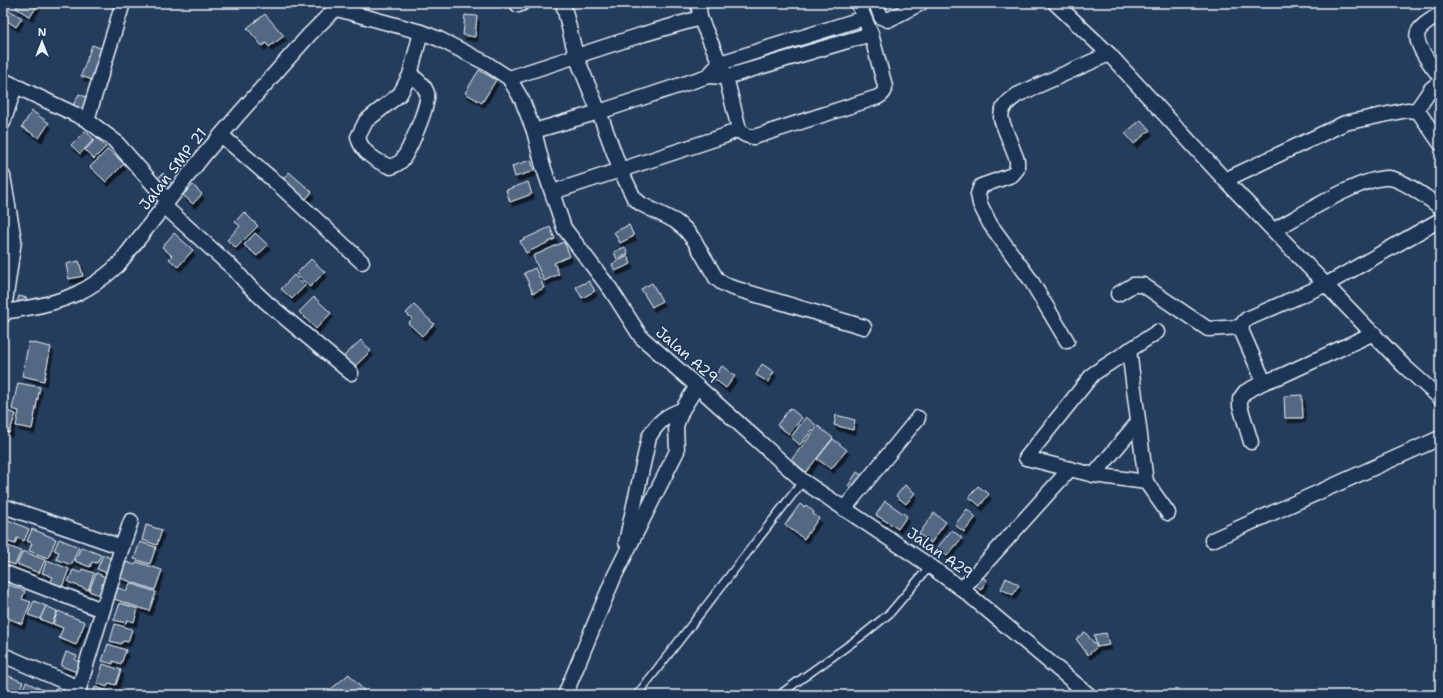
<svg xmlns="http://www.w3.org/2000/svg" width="1443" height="698" font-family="'Shantell Sans',sans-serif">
	<defs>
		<filter id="shadow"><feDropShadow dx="2.5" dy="4.5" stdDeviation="0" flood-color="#0009"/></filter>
	</defs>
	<rect width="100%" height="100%" fill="#253d5d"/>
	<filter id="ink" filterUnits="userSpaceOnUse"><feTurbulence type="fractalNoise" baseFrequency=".025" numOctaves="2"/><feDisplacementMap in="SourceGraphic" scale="8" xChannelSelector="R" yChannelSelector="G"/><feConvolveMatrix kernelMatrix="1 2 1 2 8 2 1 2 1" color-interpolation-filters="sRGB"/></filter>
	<g filter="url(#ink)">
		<!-- building -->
		<g fill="#536782" stroke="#e8f1f8" filter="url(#shadow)">
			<path d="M 19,3 L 39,3 L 30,17 L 16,8 Z"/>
			<path d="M 9,10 L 22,18 L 16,27 L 3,18 Z"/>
			<path d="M 265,14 L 284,36 L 269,47 L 266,43 L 262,46 L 247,28 Z"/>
			<path d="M 465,15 L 477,16 L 475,37 L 463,35 Z"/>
			<path d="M 92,45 L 106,50 L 95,81 L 81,76 Z"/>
			<path d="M 479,70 L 496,80 L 482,103 L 465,93 Z"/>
			<path d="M 79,94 L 90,99 L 82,115 L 71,109 Z"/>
			<path d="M 32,111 L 49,123 L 39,138 L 22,127 Z"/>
			<path d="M 1141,120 L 1150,130 L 1134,144 L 1125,133 Z"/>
			<path d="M 85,131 L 94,139 L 80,154 L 71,145 Z"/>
			<path d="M 97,138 L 106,147 L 94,159 L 85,150 Z"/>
			<path d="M 108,149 L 124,164 L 106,182 L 90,167 Z"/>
			<path d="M 531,160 L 534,171 L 515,177 L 512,166 Z"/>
			<path d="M 289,172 L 312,192 L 302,204 L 279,184 Z"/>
			<path d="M 163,173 L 174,185 L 166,193 L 154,182 Z"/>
			<path d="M 528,182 L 532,194 L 510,202 L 506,190 Z"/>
			<path d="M 193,185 L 202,194 L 193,204 L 183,195 Z"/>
			<path d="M 244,212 L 258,226 L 236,248 L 227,240 L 240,226 L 235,222 Z"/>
			<path d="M 629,225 L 634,236 L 620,243 L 614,232 Z"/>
			<path d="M 550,227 L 555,239 L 526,253 L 520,241 Z"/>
			<path d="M 174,233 L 193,250 L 178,267 L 169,259 L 172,256 L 162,247 Z"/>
			<path d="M 255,233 L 268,245 L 257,256 L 244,245 Z"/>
			<path d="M 564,242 L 570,256 L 554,263 L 559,274 L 544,281 L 533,256 Z"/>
			<path d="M 625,247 L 628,254 L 617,259 L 614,252 Z"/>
			<path d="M 628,256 L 631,264 L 615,271 L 612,264 Z"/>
			<path d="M 311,259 L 325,272 L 310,287 L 296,274 Z"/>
			<path d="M 79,261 L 83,276 L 69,279 L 66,264 Z"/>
			<path d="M 535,268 L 544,288 L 533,293 L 524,273 Z"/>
			<path d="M 294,275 L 305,286 L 292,299 L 281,289 Z"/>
			<path d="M 589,281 L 595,291 L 582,298 L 576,287 Z"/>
			<path d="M 652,283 L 662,301 L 652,307 L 641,289 Z"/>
			<path d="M 19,296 L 27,298 L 25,305 L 17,303 Z"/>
			<path d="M 314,297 L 331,313 L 316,329 L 299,312 Z"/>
			<path d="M 414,305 L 434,324 L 422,336 L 408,323 L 412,319 L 406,313 Z"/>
			<path d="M 361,340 L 371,351 L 353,368 L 343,357 Z"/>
			<path d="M 29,342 L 51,347 L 44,381 L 22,376 Z"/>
			<path d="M 762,364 L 774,372 L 768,382 L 756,375 Z"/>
			<path d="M 722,366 L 735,376 L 726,388 L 713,378 Z"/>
			<path d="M 18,383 L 40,387 L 32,429 L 16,426 L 19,411 L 12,409 Z"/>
			<path d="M 1302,395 L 1303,418 L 1285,418 L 1284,396 Z"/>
			<path d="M 790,408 L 802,418 L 789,434 L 777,425 Z"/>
			<path d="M 3,410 L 16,414 L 9,433 L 3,431 Z"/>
			<path d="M 836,415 L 855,420 L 853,430 L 834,425 Z"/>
			<path d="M 806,417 L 816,425 L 800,445 L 791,437 Z"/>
			<path d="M 818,426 L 833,438 L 806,472 L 791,460 Z"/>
			<path d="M 833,439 L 847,450 L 831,469 L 817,459 Z"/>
			<path d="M 857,472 L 868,480 L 858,493 L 848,486 Z"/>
			<path d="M 905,485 L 915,493 L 906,504 L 896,496 Z"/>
			<path d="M 978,486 L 989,494 L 980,506 L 969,497 Z"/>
			<path d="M 885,501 L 907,516 L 898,529 L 876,515 Z"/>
			<path d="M 800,504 L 804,507 L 806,505 L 814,512 L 813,514 L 819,518 L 804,539 L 785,525 Z"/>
			<path d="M 967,509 L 976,517 L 964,532 L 955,525 Z"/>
			<path d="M 934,513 L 946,522 L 931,543 L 919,534 Z"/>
			<path d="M 8,520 L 29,529 L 24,541 L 17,538 L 15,544 L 3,540 L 3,532 Z"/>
			<path d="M 146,525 L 162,530 L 157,545 L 142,540 Z"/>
			<path d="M 32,529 L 56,539 L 48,558 L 29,551 L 32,543 L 27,541 Z"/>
			<path d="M 952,530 L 962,538 L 947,556 L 937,548 Z"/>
			<path d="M 59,539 L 79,547 L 71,565 L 56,559 L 59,552 L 54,550 Z"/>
			<path d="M 140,542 L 156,547 L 150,564 L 134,559 Z"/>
			<path d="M 3,544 L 21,551 L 15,565 L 3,561 Z"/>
			<path d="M 81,547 L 101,555 L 97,563 L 92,562 L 90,567 L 75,561 Z"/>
			<path d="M 23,551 L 45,560 L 39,573 L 17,564 Z"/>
			<path d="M 103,555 L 116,560 L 110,574 L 97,569 Z"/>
			<path d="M 47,560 L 69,569 L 61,590 L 49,585 L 53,577 L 42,573 Z"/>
			<path d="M 126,562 L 135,565 L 137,562 L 162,570 L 155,590 L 120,578 Z"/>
			<path d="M 82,569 L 94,573 L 88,590 L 68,582 L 73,570 L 81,573 Z"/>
			<path d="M 96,573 L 108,578 L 101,596 L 89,591 Z"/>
			<path d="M 978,575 L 987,580 L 981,590 L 973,585 Z"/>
			<path d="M 1006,578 L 1019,585 L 1013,595 L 1001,589 Z"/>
			<path d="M 130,583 L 156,592 L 149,611 L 114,599 L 118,588 L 127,591 Z"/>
			<path d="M 9,585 L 25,591 L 22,599 L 31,602 L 22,624 L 3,616 L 3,601 Z"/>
			<path d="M 34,601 L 46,606 L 40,619 L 28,615 Z"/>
			<path d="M 120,603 L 138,609 L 134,622 L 127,620 L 126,623 L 114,620 Z"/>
			<path d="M 46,606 L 57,611 L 52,624 L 40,619 Z"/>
			<path d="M 58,611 L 85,622 L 76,645 L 59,638 L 63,628 L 53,624 Z"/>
			<path d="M 115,624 L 132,629 L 128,642 L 123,641 L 121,644 L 110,641 Z"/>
			<path d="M 1085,632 L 1097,647 L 1088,655 L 1076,639 Z"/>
			<path d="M 1106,633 L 1109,645 L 1097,647 L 1094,635 Z"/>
			<path d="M 108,644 L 126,650 L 121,664 L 113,661 L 113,664 L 102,661 Z"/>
			<path d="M 66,652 L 77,656 L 75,660 L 83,663 L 79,673 L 61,666 Z"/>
			<path d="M 103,664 L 121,670 L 116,685 L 109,683 L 107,687 L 97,683 Z"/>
			<path d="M 4,674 L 23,682 L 17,695 L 3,689 Z"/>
			<path d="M 349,674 L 368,695 L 335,695 L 330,690 Z"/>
			<path d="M 26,682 L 45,691 L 44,695 L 20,695 Z"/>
			<path d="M 95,687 L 111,692 L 109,695 L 93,695 Z"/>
			<path d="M 47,692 L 55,695 L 45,695 Z"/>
			<path d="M 165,692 L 172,695 L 163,695 Z"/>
		</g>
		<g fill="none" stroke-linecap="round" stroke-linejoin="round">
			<!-- service casing -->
			<g stroke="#e8f1f8" stroke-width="10">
				<g id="service">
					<path d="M 783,692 L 863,635 L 890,613 L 930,566"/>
					<path d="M 637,695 L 803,481"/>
				</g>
			</g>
			<!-- minor casing -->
			<g stroke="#e8f1f8" stroke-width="17">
				<g id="minor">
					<path d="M 563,3 L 576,56 L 599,112 L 620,169 L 634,198 L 641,204 L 675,221 L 685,229 L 694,240 L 716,278 L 722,283 L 730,287 L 864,327"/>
					<path d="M 876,3 L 881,17 L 888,20 L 921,3"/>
					<path d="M 1055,3 L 1109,54 L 1225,180 L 1404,366 L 1440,398"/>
					<path d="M 518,5 L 523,3"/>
					<path d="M 337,9 L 421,32 L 439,39 L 486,63 L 509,78 L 522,100 L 534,131 L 542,163 L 564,228 L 611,290 L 641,337 L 697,386 L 803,481 L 930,566 L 962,589 L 1089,695"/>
					<path d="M 1440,14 C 1433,19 1422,24 1418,32 C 1413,44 1433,67 1440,77"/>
					<path d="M 700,18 L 726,77 L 739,129"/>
					<path d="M 410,75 C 417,79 424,84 427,93 C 430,103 409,151 402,160 C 400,163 395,165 391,167 C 377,162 361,152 358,137 L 366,121 L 400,94 L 410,75 L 421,32"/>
					<path d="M 708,76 L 720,63 L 864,18"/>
					<path d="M 509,78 L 644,34 L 700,18 L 699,7 L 701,3"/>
					<path d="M 3,80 L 87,120 L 115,141 L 168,201"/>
					<path d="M 1416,111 L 1431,89 L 1440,82"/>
					<path d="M 87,120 L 123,3"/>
					<path d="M 3,123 L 15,86"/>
					<path d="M 534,131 L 599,112 L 708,76 L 726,77 L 871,34"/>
					<path d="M 221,135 L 280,186 L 362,262"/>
					<path d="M 3,176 L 14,240 L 3,316"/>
					<path d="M 1225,180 L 1345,123 L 1407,110 L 1416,111 L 1420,114 L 1440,143"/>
					<path d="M 553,192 L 724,136 L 739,129 C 743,135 747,136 754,137 L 878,97 C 883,94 885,92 885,86 L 871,34 L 858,3"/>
					<path d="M 164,206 L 235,270 L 248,285 L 266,302 L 351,373"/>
					<path d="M 1274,230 C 1300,216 1362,176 1389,178 C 1402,179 1429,199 1440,207"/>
					<path d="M 1118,294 L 1133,285 L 1143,285 L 1208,329 L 1241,327"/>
					<path d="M 3,311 C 11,312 20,309 27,308 C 64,302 90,291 118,265 L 204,155 L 238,115 L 309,35 L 341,3"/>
					<path d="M 1157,332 L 1093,374 L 1026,458 L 1094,475 L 1146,482 L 1168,513"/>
					<path d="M 1374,333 L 1281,376 L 1264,382 L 1242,332 C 1241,326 1242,323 1247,319 L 1327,284 L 1440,220"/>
					<path d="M 1067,341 L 1030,279 L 990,224 L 980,204 L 978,194 L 981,186 L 1012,175 L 1017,169 L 1017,160 L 1001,119 C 1001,106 1008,102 1017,95 L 1109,54"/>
					<path d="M 1129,350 L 1146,482"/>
					<path d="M 1251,442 L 1240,406 L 1240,399 L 1245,392 L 1264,382"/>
					<path d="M 1094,475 L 1138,422"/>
					<path d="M 3,506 L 122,547 L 77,695"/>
					<path d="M 844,509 L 918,418"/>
					<path d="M 1212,540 L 1440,438"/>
					<path d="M 626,542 L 649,437 C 657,423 666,415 682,410"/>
					<path d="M 122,547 L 131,521"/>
					<path d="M 3,572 L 102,610"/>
					<path d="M 962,589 L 1070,469"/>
					<path d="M 3,655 L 79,688"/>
					<path d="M 565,695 L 614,577 L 677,451 L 676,426 L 682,410 L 697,386"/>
				</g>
			</g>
			<!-- service -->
			<use href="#service" stroke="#1d3557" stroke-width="7"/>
			<!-- minor -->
			<use href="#minor" stroke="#1d3557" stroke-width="14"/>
		</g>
	</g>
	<g text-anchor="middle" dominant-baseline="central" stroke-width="3" stroke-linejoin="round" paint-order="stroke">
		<!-- street labels -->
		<g font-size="15" fill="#e8f1f8" stroke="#1d3557">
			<text transform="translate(173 169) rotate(-52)">Jalan SMP 21</text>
			<text transform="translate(687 355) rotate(41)">Jalan A29</text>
			<text transform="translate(940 553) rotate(35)">Jalan A29</text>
		</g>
	</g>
	<!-- margin -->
	<rect width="1443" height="698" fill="none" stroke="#1d3557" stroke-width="16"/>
	<rect x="8" y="8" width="1427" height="682" fill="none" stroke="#e8f1f8" stroke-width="1.5" filter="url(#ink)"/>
	<!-- north arrow -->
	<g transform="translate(42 42)" stroke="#1d3557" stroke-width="3" paint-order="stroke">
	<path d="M0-3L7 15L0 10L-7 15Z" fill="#e8f1f8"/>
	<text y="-6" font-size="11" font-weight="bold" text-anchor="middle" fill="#e8f1f8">N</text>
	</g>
</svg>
